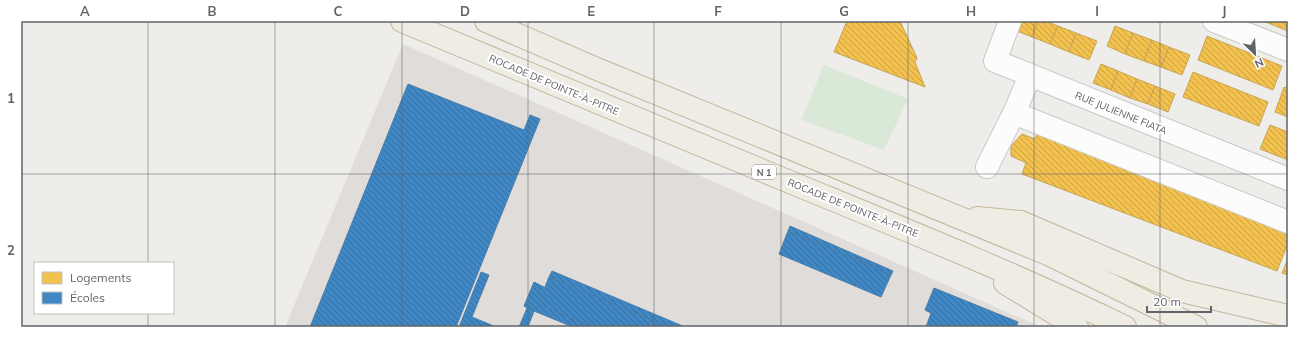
<svg xmlns="http://www.w3.org/2000/svg" width="1309" height="348" font-family="Mulish,sans-serif">
	<defs>
		<pattern id="homes-back-hatch" width="6" height="6" patternUnits="userSpaceOnUse"><rect width="6" height="6" fill="#f2c14e"/><path d="M-1 5l2 2M0 0l6 6M5-1l2 2" fill="none" stroke="#c7a045"/></pattern>
		<pattern id="schools-back-hatch" width="6" height="6" patternUnits="userSpaceOnUse"><rect width="6" height="6" fill="#3f88c5"/><path d="M-1 5l2 2M0 0l6 6M5-1l2 2" fill="none" stroke="#366e9c"/></pattern>
	</defs>
	<rect width="100%" height="100%" fill="#efedea"/>
	<!-- education -->
	<path fill="#dfdcd9" d="M 403,44 L 1025,320 L 1040,327 L 285,327 Z"/>
	<!-- pitch -->
	<path fill="#dae8d7" d="M 824,65 L 908,99 L 884,150 L 801,120 Z"/>
	<!-- homes -->
	<g fill="url(#homes-back-hatch)" stroke="#c6a556">
		<path d="M 847,21 L 900,21 L 917,58 L 915,62 L 925,87 L 834,52 Z"/>
		<path d="M 1018,21 L 1038,21 L 1032,37 L 1014,30 Z"/>
		<path d="M 1038,21 L 1045,21 L 1058,26 L 1050,44 L 1032,37 Z"/>
		<path d="M 1263,21 L 1288,21 L 1288,31 Z"/>
		<path d="M 1058,26 L 1076,33 L 1069,52 L 1050,44 Z"/>
		<path d="M 1115,26 L 1133,33 L 1125,54 L 1107,46 Z"/>
		<path d="M 1076,33 L 1097,41 L 1089,60 L 1069,52 Z"/>
		<path d="M 1133,33 L 1152,40 L 1144,61 L 1125,54 Z"/>
		<path d="M 1207,36 L 1282,66 L 1273,90 L 1198,60 Z"/>
		<path d="M 1152,40 L 1169,47 L 1161,67 L 1144,61 Z"/>
		<path d="M 1169,47 L 1190,55 L 1182,75 L 1161,67 Z"/>
		<path d="M 1101,64 L 1118,71 L 1111,90 L 1093,83 Z"/>
		<path d="M 1118,71 L 1137,79 L 1130,98 L 1111,90 Z"/>
		<path d="M 1193,72 L 1268,102 L 1259,126 L 1183,97 Z"/>
		<path d="M 1137,79 L 1155,86 L 1148,104 L 1130,98 Z"/>
		<path d="M 1155,86 L 1175,94 L 1168,112 L 1148,104 Z"/>
		<path d="M 1284,87 L 1288,89 L 1288,117 L 1275,112 Z"/>
		<path d="M 1270,125 L 1288,132 L 1288,160 L 1260,149 Z"/>
		<path d="M 1038,131 L 1288,225 L 1288,243 L 1277,271 L 1022,174 L 1026,163 L 1011,156 L 1011,146 L 1022,134 L 1035,139 Z"/>
		<path d="M 1288,259 L 1288,275 L 1282,273 Z"/>
	</g>
	<!-- schools -->
	<g fill="url(#schools-back-hatch)" stroke="#497da9">
		<path d="M 408,84 L 524,130 L 530,115 L 540,119 L 456,327 L 310,327 Z"/>
		<path d="M 790,226 L 893,271 L 891,275 L 788,231 Z"/>
		<path d="M 788,231 L 891,275 L 881,297 L 779,254 Z"/>
		<path d="M 552,271 L 685,327 L 668,327 L 549,277 Z"/>
		<path d="M 481,272 L 489,275 L 472,317 L 496,327 L 459,327 Z"/>
		<path d="M 549,277 L 668,327 L 593,327 L 538,304 Z"/>
		<path d="M 534,282 L 544,287 L 538,304 L 593,327 L 573,327 L 534,311 L 528,327 L 519,327 L 527,308 L 524,306 Z"/>
		<path d="M 934,288 L 1018,322 L 1016,327 L 926,327 L 931,313 L 925,310 Z"/>
	</g>
	<g fill="none" stroke-linecap="round" stroke-linejoin="round">
		<!-- minor casing -->
		<g stroke="#c9c9c9" stroke-width="24">
			<g id="minor">
				<path d="M 1010,21 L 995,61 L 1288,179"/>
				<path d="M 1214,21 L 1288,50"/>
				<path d="M 1014,113 L 1288,222"/>
				<path d="M 987,167 L 1014,113 L 1030,76"/>
			</g>
		</g>
		<!-- highway casing -->
		<g stroke="#c3b69b" stroke-width="24">
			<g id="highway">
				<path d="M 402,21 C 529,75 657,127 785,180 C 899,227 1014,273 1125,327"/>
				<path d="M 486,21 L 597,69 L 1048,254 L 1196,327"/>
				<path d="M 977,218 L 1021,222 L 1182,291 L 1288,316"/>
				<path d="M 1005,283 L 1077,327"/>
			</g>
		</g>
		<!-- minor -->
		<use href="#minor" stroke="#fdfcfc" stroke-width="22"/>
		<!-- highway -->
		<use href="#highway" stroke="#efece4" stroke-width="22"/>
	</g>
	<!-- grid -->
	<path fill="none" stroke="#606367" stroke-width="1" stroke-opacity="0.55" d="M 148,21 L 148,263M 275,21 L 275,327M 402,21 L 402,327M 528,21 L 528,327M 654,21 L 654,327M 781,21 L 781,327M 908,21 L 908,327M 1034,21 L 1034,327M 1160,21 L 1160,327M 21,174 L 1288,174M 148,313 L 148,327"/>
	<g text-anchor="middle" dominant-baseline="central" stroke-width="4" stroke-linejoin="round" paint-order="stroke">
		<!-- shield labels -->
		<rect fill="#fff" stroke="#909295" stroke-width="1" x="752" y="165" width="24" height="14" rx="3"/>
		<g font-size="9" font-weight="bold" fill="#606367">
			<text x="764" y="172">N 1</text>
		</g>
		<!-- street labels -->
		<g font-size="10" fill="#606367" stroke="#fff">
			<text transform="translate(554 85) rotate(23)">ROCADE DE POINTE-À-PITRE</text>
			<text transform="translate(1121 113) rotate(22)">RUE JULIENNE FIATA</text>
			<text transform="translate(853 208) rotate(22)">ROCADE DE POINTE-À-PITRE</text>
		</g>
	</g>
	<!-- border -->
	<rect width="1309" height="348" fill="none" stroke="#ffffff" stroke-width="44"/>
	<!-- legend -->
	<rect x="34" y="262" width="140" height="52" fill="#ffffff" stroke="#bfc1c2"/>
	<rect x="42" y="272" width="20" height="12" fill="#f2c14e" stroke="#bfc1c2"/>
	<text x="70" y="282" font-size="12" fill="#606367">Logements</text>
	<rect x="42" y="292" width="20" height="12" fill="#3f88c5" stroke="#bfc1c2"/>
	<text x="70" y="302" font-size="12" fill="#606367">Écoles</text>
	<!-- north arrow -->
	<g transform="translate(1255 54) rotate(155)" stroke="#ffffff" stroke-width="3" paint-order="stroke">
	<path d="M0-3L7 15L0 10L-7 15Z" fill="#606367"/>
	<text y="-6" font-size="11" font-weight="bold" text-anchor="middle" fill="#606367">N</text>
	</g>
	<!-- scale -->
	<path d="M1147 306v6h64v-6" fill="none" stroke="#606367" stroke-width="2"/>
	<text x="1153" y="306" font-size="12" fill="#606367" stroke="#ffffff" stroke-width="3" paint-order="stroke">20 m</text>
	<rect x="22" y="22" width="1265" height="304" fill="none" stroke="#606367" stroke-width="1.5"/>
	<g font-size="13" text-anchor="middle" font-weight="bold" fill="#606367">
		<text x="85" y="16">A</text>
		<text x="212" y="16">B</text>
		<text x="338" y="16">C</text>
		<text x="465" y="16">D</text>
		<text x="591" y="16">E</text>
		<text x="718" y="16">F</text>
		<text x="844" y="16">G</text>
		<text x="971" y="16">H</text>
		<text x="1097" y="16">I</text>
		<text x="1224" y="16">J</text>
		<text x="11" y="103">1</text>
		<text x="11" y="255">2</text>
	</g>
</svg>
